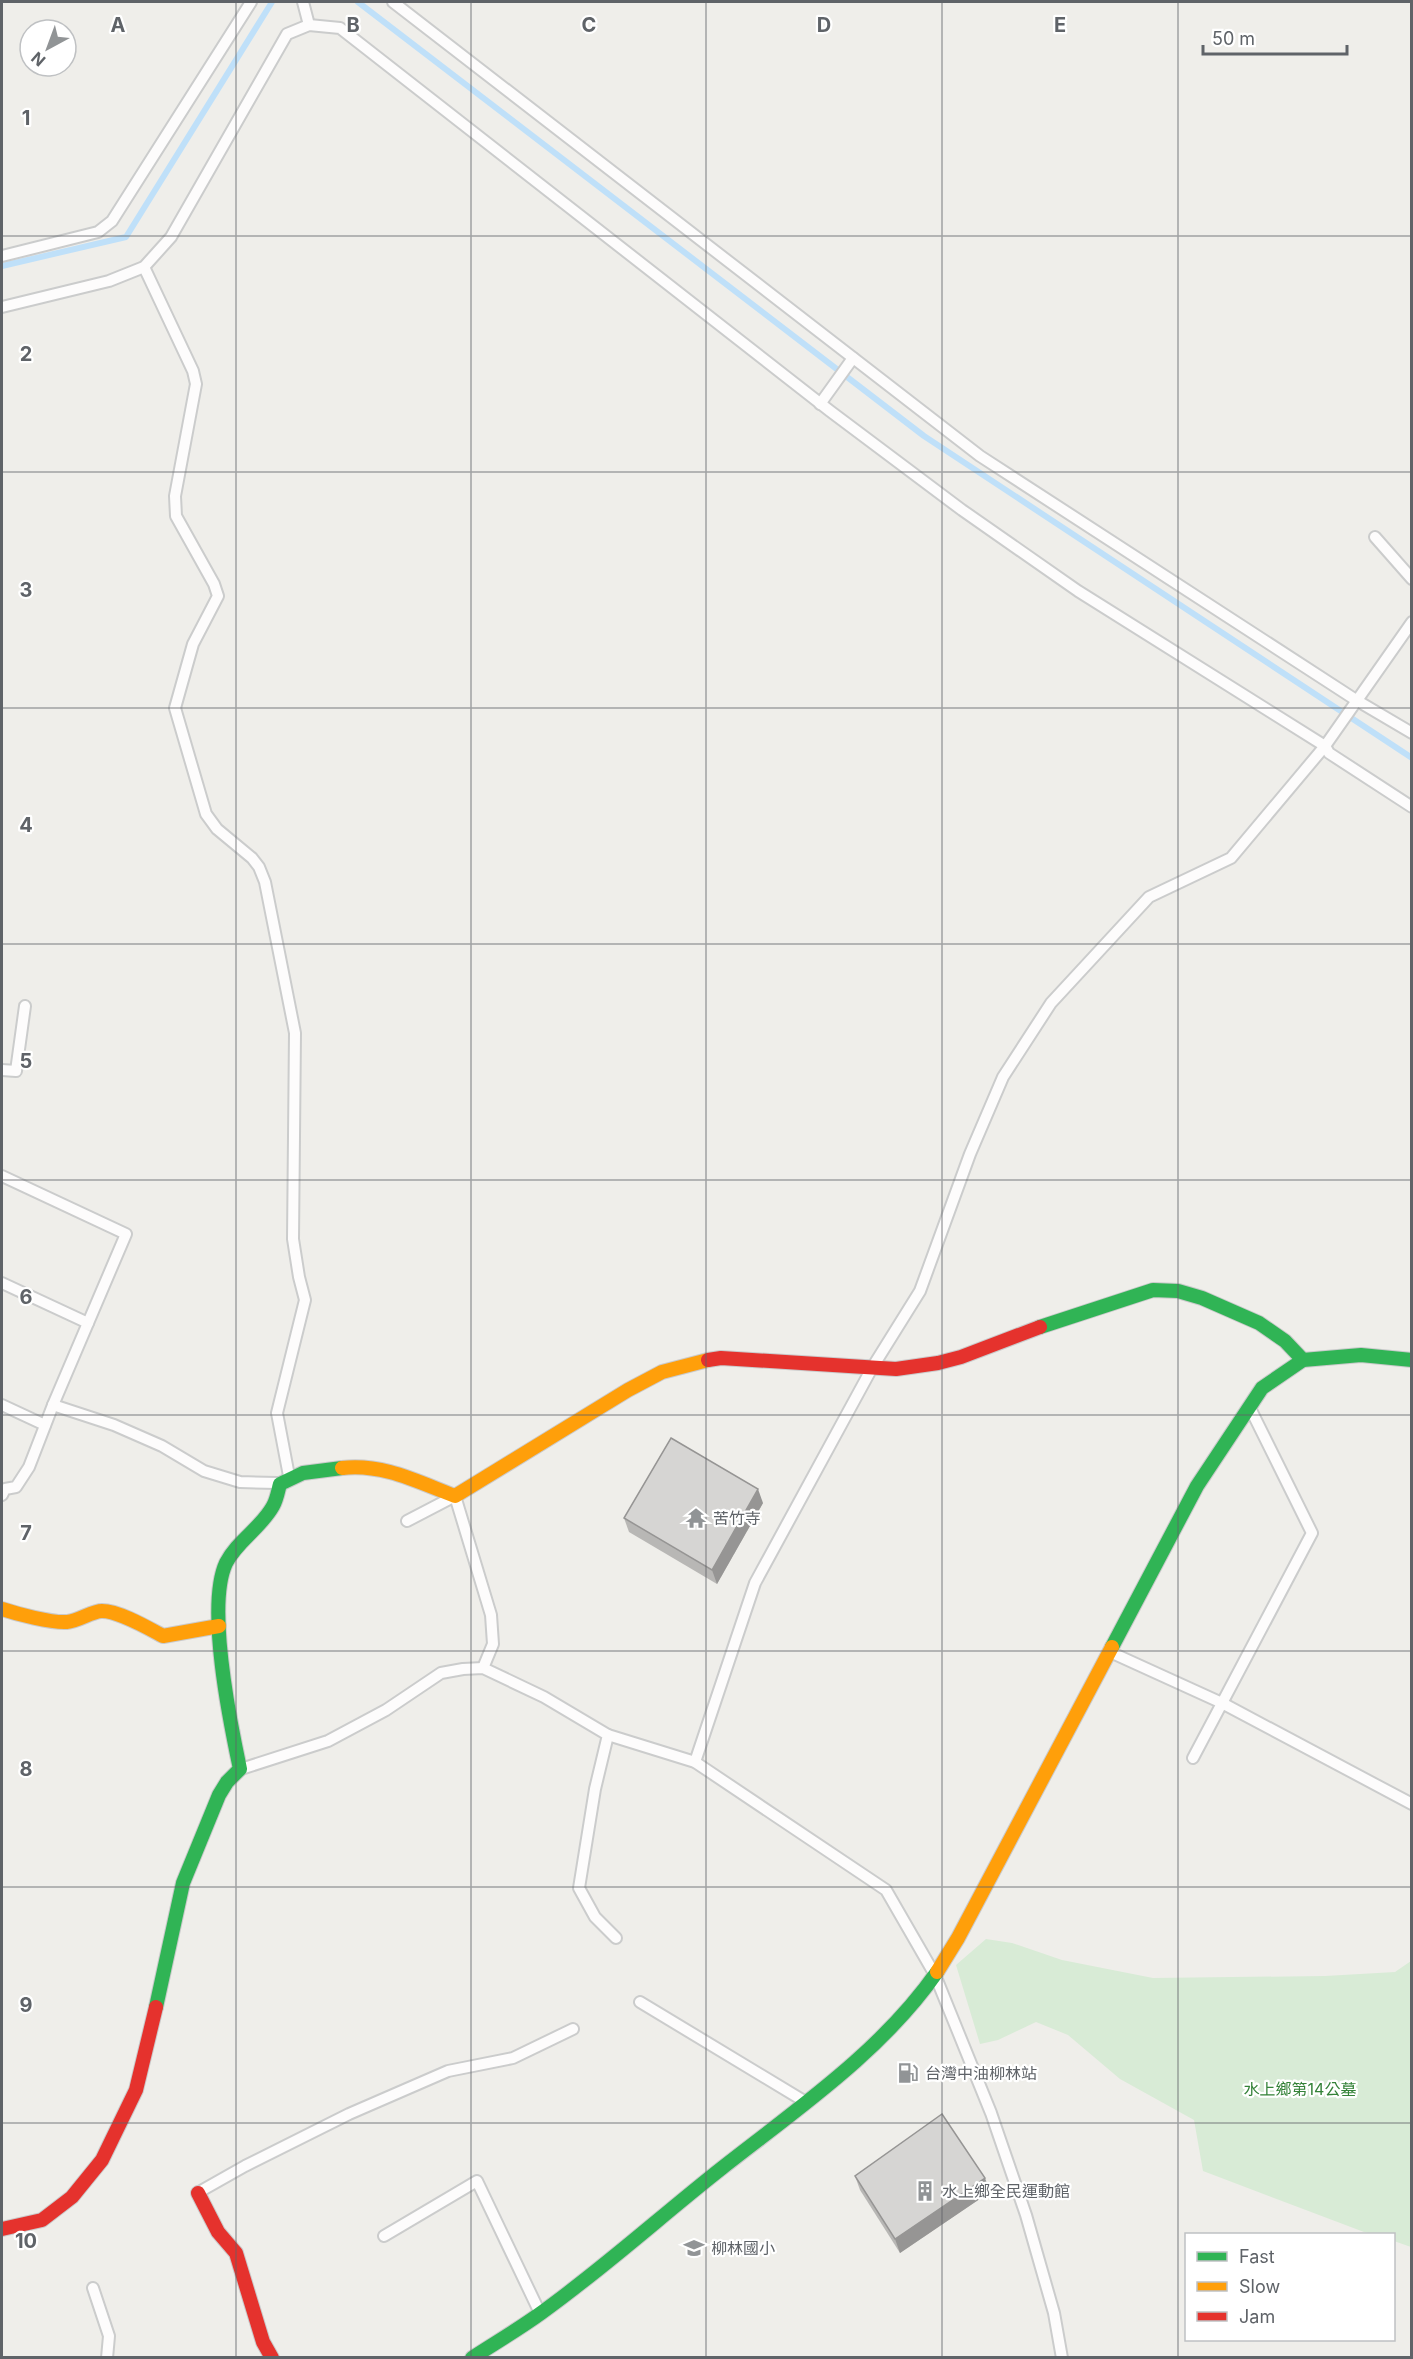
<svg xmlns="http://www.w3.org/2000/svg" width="1413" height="2359" font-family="Inter,'Noto Sans TC',sans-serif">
	<rect width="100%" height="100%" fill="#efeeea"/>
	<!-- green -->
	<path fill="#d8ebd6" d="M 986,1939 L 1012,1943 L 1062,1960 L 1153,1978 L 1325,1976 L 1395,1972 L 1411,1961 L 1411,2247 L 1394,2241 L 1394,2234 L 1372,2234 L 1364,2232 L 1203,2171 L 1194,2120 L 1120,2079 L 1068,2035 L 1036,2022 L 998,2040 L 980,2044 L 956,1965 Z"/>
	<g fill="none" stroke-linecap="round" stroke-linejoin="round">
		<!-- stream -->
		<g stroke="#bfe0f9" stroke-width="6">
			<path d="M 358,2 L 924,436 L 1412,758"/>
			<path d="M 2,266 L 126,237 L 272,2"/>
		</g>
		<!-- lane casing -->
		<g stroke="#cbcccc" stroke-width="14">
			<g id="lane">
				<path d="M 303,2 L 309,25"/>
				<path d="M 393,2 L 980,456 L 1356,700 L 1412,733"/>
				<path d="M 2,256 L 98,232 L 112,221 L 251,2"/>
				<path d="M 144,267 L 193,371 L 196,384 L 175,496 L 176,516 L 214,584 L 218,596 L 193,644 L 175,708 L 206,814 L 217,829 L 252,858 L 259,867 L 265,882 L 295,1033 L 293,1239 L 299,1277 L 305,1300 L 277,1413 L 289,1476"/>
				<path d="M 2,307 L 109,281 L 144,267 L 171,237 L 287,34 L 309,25 L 340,28 L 830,411 L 962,510 L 1078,591 L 1325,746 L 1329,753 L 1412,807"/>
				<path d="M 820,404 L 853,358"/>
				<path d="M 1375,537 L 1412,579"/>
				<path d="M 2,1070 L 16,1071 L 25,1006"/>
				<path d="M 2,1176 L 126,1234 L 88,1323"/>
				<path d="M 2,1283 L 88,1323 L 53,1405"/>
				<path d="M 2,1405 L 45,1425"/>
				<path d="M 2,1495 L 5,1489 L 16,1487 L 29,1467 L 53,1405 L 114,1425 L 162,1446 L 204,1471 L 240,1482 L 277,1483"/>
				<path d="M 407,1521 L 455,1496 L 491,1615 L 493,1644 L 483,1668"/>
				<path d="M 1110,1652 L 1222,1703 L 1412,1804"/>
				<path d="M 608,1735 L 695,1762 L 886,1890 L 935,1975 L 991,2113 L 1026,2215 L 1054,2313 L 1062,2358"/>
				<path d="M 1193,1758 L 1312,1533 L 1251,1410"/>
				<path d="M 695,1762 L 755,1583 L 872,1368 L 920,1291 L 970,1154 L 1003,1077 L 1051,1003 L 1149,897 L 1231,858 L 1325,746 L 1412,622"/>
				<path d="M 241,1769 L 328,1741 L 386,1710 L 441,1673 L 463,1669 L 483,1668 L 544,1697 L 608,1735 L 595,1789 L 579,1888 L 595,1917 L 616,1938"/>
				<path d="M 640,2002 L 804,2101"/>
				<path d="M 199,2192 L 245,2166 L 349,2114 L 448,2071 L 513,2058 L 573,2029"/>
				<path d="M 384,2236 L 477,2181 L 540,2313"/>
				<path d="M 93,2288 L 109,2336 L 107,2358"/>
			</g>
		</g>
		<!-- fast casing -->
		<g stroke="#cacacb" stroke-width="16">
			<g id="fast">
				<path d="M 1040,1327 L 1153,1290 L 1178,1291 L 1202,1298 L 1259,1323 L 1285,1341 L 1303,1360"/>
				<path d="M 1112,1647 L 1197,1486 L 1262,1388 L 1303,1360 L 1361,1355 L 1412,1360"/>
				<path d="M 156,2007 L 183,1883 L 219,1795 L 227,1782 L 240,1769 C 230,1722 206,1606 226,1563 C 237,1541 261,1528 273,1506 C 277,1499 278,1491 280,1484 L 303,1473 L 342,1468"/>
				<path d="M 472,2358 C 495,2343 519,2329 541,2313 C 604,2268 661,2216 722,2168 C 797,2109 881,2052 937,1972"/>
			</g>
		</g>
		<!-- slow casing -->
		<g stroke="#cacacb" stroke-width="16">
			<g id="slow">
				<path d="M 342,1468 C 382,1463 418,1482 455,1496 L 628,1390 L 662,1372 L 708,1360"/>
				<path d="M 2,1609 C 17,1614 51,1623 67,1622 C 79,1621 92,1611 102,1611 C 119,1611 148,1628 163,1636 L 219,1626"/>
				<path d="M 937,1972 L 958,1938 L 1112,1647"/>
			</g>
		</g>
		<!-- jam casing -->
		<g stroke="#cacacb" stroke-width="16">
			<g id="jam">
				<path d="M 708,1360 L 721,1358 L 896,1369 L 938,1363 L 961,1357 L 1040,1327"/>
				<path d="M 198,2193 L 218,2232 L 236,2253 L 263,2342 L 272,2358"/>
				<path d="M 2,2229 L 42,2220 L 72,2197 L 102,2160 L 136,2090 L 156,2007"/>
			</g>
		</g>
		<!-- lane -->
		<use href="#lane" stroke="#fdfcfc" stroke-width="10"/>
		<!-- fast -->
		<use href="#fast" stroke="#30b455" stroke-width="14"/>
		<!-- slow -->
		<use href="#slow" stroke="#ff9f0a" stroke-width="14"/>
		<!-- jam -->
		<use href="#jam" stroke="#e5322d" stroke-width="14"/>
	</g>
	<!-- wall -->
	<g fill="#b8b7b5">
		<path d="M 763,1503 L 717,1584 L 629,1532 L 624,1518 Z"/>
		<path d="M 855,2176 L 990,2192 L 900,2253 L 860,2190 Z"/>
	</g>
	<!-- shaded-wall -->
	<g fill="#969594">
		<path d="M 758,1489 L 763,1503 L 717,1584 L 712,1570 Z"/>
		<path d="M 985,2178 L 990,2192 L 900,2253 L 895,2239 Z"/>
	</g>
	<!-- building -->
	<g fill="#d6d5d3" stroke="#969594" stroke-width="1.5">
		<path d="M 671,1438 L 758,1489 L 712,1570 L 624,1518 Z"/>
		<path d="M 942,2114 L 985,2178 L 895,2239 L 855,2176 Z"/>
	</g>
	<!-- grid -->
	<path fill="none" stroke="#5f6368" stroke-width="1.5" stroke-opacity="0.55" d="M 236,2 L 236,2358M 471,2 L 471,2358M 706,2 L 706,2358M 942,2 L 942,2358M 1178,2 L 1178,2358M 2,236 L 1412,236M 2,472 L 1412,472M 2,708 L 1412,708M 2,944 L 1412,944M 2,1180 L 1412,1180M 2,1415 L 1412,1415M 2,1651 L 1412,1651M 2,1887 L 1412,1887M 2,2123 L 1412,2123"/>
	<!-- icons -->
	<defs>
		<g id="temple-bare" transform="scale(1.62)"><path d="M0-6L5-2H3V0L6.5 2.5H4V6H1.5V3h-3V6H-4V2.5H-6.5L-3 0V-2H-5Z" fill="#919496" stroke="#fff" stroke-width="2.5" paint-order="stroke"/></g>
		<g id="fuel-bare" transform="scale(1.62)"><path d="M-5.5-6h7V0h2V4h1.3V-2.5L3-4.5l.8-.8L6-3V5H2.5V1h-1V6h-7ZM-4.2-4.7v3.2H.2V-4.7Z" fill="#919496" stroke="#fff" stroke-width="2.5" paint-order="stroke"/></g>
		<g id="building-bare" transform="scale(1.62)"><path d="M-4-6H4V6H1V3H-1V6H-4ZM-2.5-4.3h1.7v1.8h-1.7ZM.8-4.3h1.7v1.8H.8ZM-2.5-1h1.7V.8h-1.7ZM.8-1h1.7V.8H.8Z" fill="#919496" stroke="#fff" stroke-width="2.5" paint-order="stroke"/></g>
		<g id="school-bare" transform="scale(1.62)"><path d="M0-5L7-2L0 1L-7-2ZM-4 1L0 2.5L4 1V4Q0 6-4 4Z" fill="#919496" stroke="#fff" stroke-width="2.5" paint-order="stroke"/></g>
	</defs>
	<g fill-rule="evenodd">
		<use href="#temple-bare" x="696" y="1518"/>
		<use href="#fuel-bare" x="908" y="2073"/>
		<use href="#building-bare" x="925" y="2191"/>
		<use href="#school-bare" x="694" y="2248"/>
	</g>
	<g text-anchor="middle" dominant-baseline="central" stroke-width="4.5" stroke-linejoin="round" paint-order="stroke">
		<!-- poi labels -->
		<g font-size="16" fill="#5f6368" stroke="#fff" text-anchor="start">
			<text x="713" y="1518">苦竹寺</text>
			<text x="925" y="2073">台灣中油柳林站</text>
			<text x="942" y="2191">水上鄉全民運動館</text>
			<text x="711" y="2248">柳林國小</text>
		</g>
		<!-- park labels -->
		<g font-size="16" fill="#348238" stroke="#fff">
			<text x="1300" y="2089">水上鄉第14公墓</text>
		</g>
	</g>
	<g font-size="20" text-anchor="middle" font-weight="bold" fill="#5f6368" stroke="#fff" stroke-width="4.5" stroke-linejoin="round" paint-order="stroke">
		<text x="118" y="32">A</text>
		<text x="353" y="32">B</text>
		<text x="589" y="32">C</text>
		<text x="824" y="32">D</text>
		<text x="1060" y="32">E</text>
		<text x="26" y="125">1</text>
		<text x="26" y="361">2</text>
		<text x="26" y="597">3</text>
		<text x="26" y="832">4</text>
		<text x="26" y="1068">5</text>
		<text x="26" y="1304">6</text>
		<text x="26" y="1540">7</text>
		<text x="26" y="1776">8</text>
		<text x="26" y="2012">9</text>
		<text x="26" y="2248">10</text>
	</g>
	<!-- border -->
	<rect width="1413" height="2359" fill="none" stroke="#5f6368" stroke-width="6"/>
	<!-- legend -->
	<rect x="1185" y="2233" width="210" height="108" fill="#ffffff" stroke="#bfc1c3" stroke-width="1.5"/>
	<rect x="1197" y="2252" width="30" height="9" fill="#30b455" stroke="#bfc1c3" stroke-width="1.5"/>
	<text x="1239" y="2263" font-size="18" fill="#5f6368">Fast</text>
	<rect x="1197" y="2282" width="30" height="9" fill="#ff9f0a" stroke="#bfc1c3" stroke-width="1.5"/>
	<text x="1239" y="2293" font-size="18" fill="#5f6368">Slow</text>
	<rect x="1197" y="2312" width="30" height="9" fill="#e5322d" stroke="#bfc1c3" stroke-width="1.5"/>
	<text x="1239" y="2323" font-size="18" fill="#5f6368">Jam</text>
	<!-- north arrow -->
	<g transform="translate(48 48) rotate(221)"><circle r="28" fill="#ffffff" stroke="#bfc1c3" stroke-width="1.5"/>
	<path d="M0-4.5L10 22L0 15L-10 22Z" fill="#919496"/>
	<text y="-9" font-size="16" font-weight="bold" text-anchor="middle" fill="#5f6368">N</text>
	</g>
	<!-- scale -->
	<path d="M1203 45v9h144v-9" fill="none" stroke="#5f6368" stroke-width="3"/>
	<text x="1212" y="45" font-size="18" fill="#5f6368" stroke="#ffffff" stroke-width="4.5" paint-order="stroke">50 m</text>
</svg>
